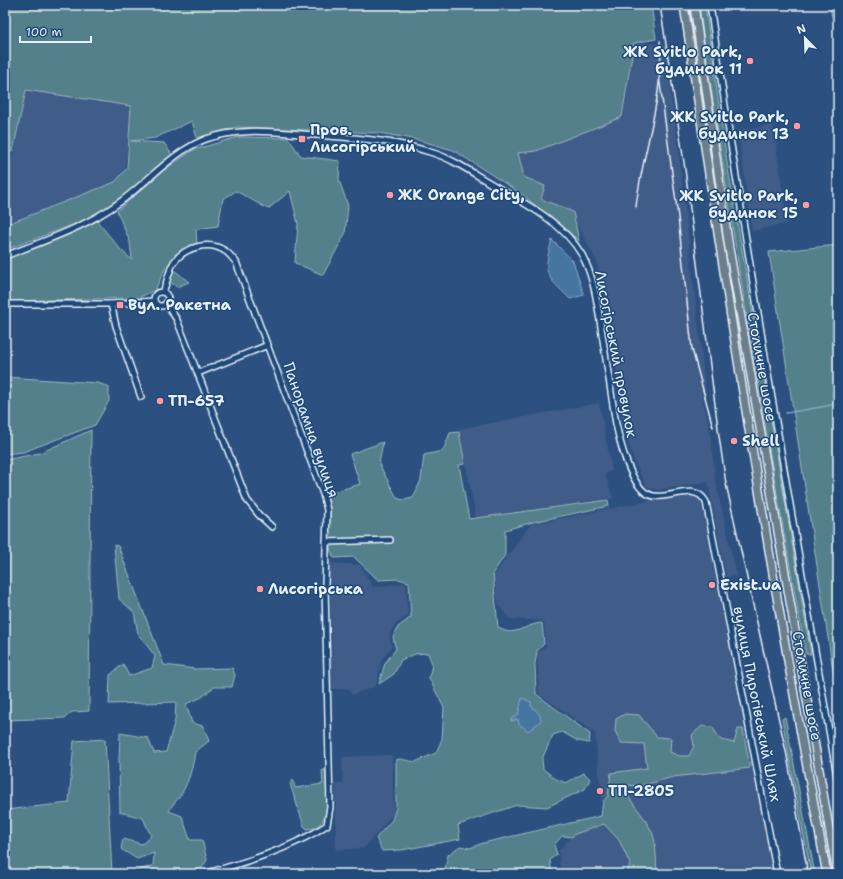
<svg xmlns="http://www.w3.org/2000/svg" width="843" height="879" font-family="'Shantell Sans',sans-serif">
	<rect width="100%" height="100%" fill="#2c5180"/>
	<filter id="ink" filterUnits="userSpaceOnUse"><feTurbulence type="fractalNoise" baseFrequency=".025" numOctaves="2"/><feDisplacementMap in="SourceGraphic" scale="8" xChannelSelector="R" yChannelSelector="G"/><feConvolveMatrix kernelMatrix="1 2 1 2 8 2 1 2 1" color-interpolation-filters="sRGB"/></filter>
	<g filter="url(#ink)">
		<!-- built -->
		<g fill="#3f5c89">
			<path d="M 635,43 L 664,44 L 678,145 L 706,394 L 702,395 L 711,436 L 715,479 L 737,576 L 726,577 L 708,482 L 657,490 L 647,487 L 641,476 L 632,455 L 622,419 L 613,348 L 597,262 L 571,214 L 515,186 L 482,142 L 623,118 Z"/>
			<path d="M 26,90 L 131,106 L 125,168 L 114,182 L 5,224 L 5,184 L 7,182 Z"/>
			<path d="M 773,125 L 787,223 L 752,231 L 738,130 Z"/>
			<path d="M 599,403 L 612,471 L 605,474 L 613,498 L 476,518 L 459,429 Z"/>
			<path d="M 694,492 L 701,501 L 773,874 L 560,874 L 559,850 L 575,834 L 604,824 L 595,733 L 539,694 L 537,653 L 546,646 L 544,621 L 509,619 L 498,604 L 494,575 L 531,524 Z"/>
			<path d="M 329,563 L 360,565 L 373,587 L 406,583 L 408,615 L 393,627 L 389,636 L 392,646 L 382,659 L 376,686 L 352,695 L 349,689 L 331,689 L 329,658 L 332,655 Z"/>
			<path d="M 392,755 L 394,813 L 364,848 L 336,850 L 335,784 L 343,784 L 342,757 Z"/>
		</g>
		<!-- green -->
		<g fill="#52808a" stroke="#9db8c1">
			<path d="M 5,5 L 651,5 L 656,39 L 634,43 L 622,117 L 536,151 L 518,153 L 524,177 L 545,186 L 541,199 L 573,212 L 579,241 L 520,193 L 453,150 L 418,140 L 379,133 L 237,127 L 197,138 L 192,121 L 155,138 L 131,141 L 164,143 L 172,155 L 120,200 L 86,220 L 5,250 L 5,225 L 115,182 L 127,168 L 131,106 L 26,90 L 13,151 L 5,151 Z"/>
			<path d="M 699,5 L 705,5 L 727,162 L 811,654 L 806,654 C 766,439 730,222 699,5 Z"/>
			<path d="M 829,5 L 838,5 L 838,39 Z"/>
			<path d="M 238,137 L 288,138 L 301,156 L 340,161 L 339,180 L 348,206 L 345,234 L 323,275 L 295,263 L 298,224 L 290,191 L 268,209 L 236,191 L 223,199 L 218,226 L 196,229 L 197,245 L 175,255 L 165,269 L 155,290 L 138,298 L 5,301 L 5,258 L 97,221 L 121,250 L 132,260 L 130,242 L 117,211 L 164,170 L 193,150 Z"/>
			<path d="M 838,245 L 838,703 L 769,252 Z"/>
			<path d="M 174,270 L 189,282 L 177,287 L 169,281 Z"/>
			<path d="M 5,377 L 98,383 L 109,387 L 109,401 L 95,425 L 23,452 L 5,454 Z"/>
			<path d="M 91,430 L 89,711 L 72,712 L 65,718 L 5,720 L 5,460 L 40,453 Z"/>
			<path d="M 459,432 L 465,464 L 459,465 L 469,519 L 608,500 L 609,506 L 533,522 L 505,530 L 505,555 L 493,573 L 498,627 C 513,639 525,624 542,623 L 544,644 L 537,651 L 535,664 L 536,694 L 590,734 L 589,743 L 578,741 L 562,732 L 553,735 L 542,759 L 543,769 L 556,779 L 566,783 L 584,773 L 590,779 L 585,789 L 547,807 L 517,805 L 458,825 L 460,839 L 402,850 L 382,851 L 376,838 L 392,820 L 396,808 L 396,760 L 400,759 L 415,762 L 436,753 L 442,739 L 444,708 L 429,678 L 432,664 L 428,653 L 415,654 L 401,660 L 394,674 L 379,684 L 385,663 L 396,649 L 393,637 L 398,627 L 411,617 L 409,582 L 399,579 L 378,580 L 354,557 L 334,558 C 325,544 327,511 327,494 L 360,484 L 350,454 L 383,442 L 379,464 L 397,498 L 403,500 L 413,498 L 421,480 L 424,455 L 443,451 L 450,433 Z"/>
			<path d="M 114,545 L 118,546 L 164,665 L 195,669 L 232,668 L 235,675 L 232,687 L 214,687 L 202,697 L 186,704 L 192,723 L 203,726 L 209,741 L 195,752 C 193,767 189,780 182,793 C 178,800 172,804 169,811 L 182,816 L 190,840 L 202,840 L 207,860 L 202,868 L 185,874 L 123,874 L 153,866 L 154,853 L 137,859 L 121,849 L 123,839 L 142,844 L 151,836 L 143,818 L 120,812 L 119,759 L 120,733 L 148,738 L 154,753 L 166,752 L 175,720 L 176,702 L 109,704 L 110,675 L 123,664 L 129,676 L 152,668 L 155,656 L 138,634 L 134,612 L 119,599 Z"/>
			<path d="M 625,714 L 639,715 L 657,737 L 671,738 L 670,752 L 679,756 L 689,756 L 694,746 L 692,735 L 702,726 L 712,727 L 721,740 L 734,743 L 738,729 L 743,729 L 750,768 L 673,777 L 640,786 L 626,785 L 624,789 C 631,803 643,814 650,828 C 657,838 656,861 657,874 L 627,874 L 630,864 L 619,840 L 604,824 L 575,834 L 572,837 L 562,836 L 554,845 L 557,854 L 550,860 L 552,874 L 426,874 L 432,870 L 445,869 L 448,855 L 460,846 L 470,848 L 483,843 L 601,816 L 603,802 L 608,796 L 611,773 L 647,768 L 644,744 L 621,743 L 615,731 L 616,719 Z"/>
			<path d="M 785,717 L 815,874 L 811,874 L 782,719 Z"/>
			<path d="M 105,739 L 112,874 L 16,874 L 5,872 L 5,810 L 69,803 L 74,741 Z"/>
			<path d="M 322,770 L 325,770 C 327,787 334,829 307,829 L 304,826 L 290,784 L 293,780 L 295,788 L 323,784 Z"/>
		</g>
		<!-- water -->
		<g fill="#4675a2" stroke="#87a7c4">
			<path d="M 552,240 L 573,261 L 584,295 L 570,299 C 546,275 542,275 552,240 Z"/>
			<path d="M 522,698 L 531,702 L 531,706 C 536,711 541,713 541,721 L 528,731 L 519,724 L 518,719 L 511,721 L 511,719 L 518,715 Z"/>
		</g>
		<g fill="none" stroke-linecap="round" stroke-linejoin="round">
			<!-- stream -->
			<path stroke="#87a7c4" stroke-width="1.5" d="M 786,413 L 838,404"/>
			<!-- minor casing -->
			<g stroke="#e8f1f8" stroke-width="8">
				<g id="minor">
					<path d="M 710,5 C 748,265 793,524 838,782"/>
					<path d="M 5,256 C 44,241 86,227 120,202 C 149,181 172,152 206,139 C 242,126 280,133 316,135 C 355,138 393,140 430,152 C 451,158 470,171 488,182 C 521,202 562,220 582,255 C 595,279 598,308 602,334 C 607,364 611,394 616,424 C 620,443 630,482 646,493 C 665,505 693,479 706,502 L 777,874"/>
					<circle cx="161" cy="299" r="7"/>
					<path d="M 163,292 C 167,283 169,270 174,262 C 185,247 209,240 225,251 C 229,253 233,259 236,262 L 323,494 L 327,510 L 325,586 L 330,807 L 327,825 C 291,849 246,862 204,874"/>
					<path d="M 166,303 L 177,320 L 247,500 L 259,515 L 272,527"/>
					<path d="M 5,304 L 111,304 L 154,301"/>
					<path d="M 111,304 L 116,326 L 141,397"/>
					<path d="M 198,373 L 268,345"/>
					<path d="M 326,542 L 390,540"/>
				</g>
			</g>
			<!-- highway casing -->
			<g stroke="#e8f1f8" stroke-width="10">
				<g id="highway">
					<path d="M 684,5 C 726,295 772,586 827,874"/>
					<path d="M 694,5 L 729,248 L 837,874"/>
				</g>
			</g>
			<!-- minor -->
			<use href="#minor" stroke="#1f4a7a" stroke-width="5"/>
			<!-- highway -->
			<use href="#highway" stroke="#6b7e8b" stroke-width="7"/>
			<!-- rail -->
			<g stroke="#e8f1f8" stroke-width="1.5">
				<path d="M 660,5 L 685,169 L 719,436 L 726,484 L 787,756 L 808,874"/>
				<path d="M 659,76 L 678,217 L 692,349 L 713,427"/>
				<path d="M 636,207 C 642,152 665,95 660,41"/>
			</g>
		</g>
	</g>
	<!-- markers -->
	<g fill="#ff9aa2" stroke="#1f4a7a" stroke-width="1.5">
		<circle cx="750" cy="61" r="4"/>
		<circle cx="797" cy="126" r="4"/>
		<rect x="298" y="135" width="8" height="8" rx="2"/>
		<circle cx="390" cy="195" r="4"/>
		<circle cx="806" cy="205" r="4"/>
		<rect x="116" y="301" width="8" height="8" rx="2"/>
		<circle cx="160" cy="401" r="4"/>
		<circle cx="734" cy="441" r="4"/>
		<circle cx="712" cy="585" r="4"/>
		<circle cx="260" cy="589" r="4"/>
		<circle cx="600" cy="791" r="4"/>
	</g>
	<g text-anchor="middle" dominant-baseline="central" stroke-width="3" stroke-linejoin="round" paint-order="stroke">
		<!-- poi labels -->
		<g font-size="15" font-weight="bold" fill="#e8f1f8" stroke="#1f4a7a" text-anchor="start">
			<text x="742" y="52" text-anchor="end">ЖК Svitlo Park,<tspan x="742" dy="17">будинок 11</tspan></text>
			<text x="789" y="117" text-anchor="end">ЖК Svitlo Park,<tspan x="789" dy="17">будинок 13</tspan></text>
			<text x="310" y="130">Пров.<tspan x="310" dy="17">Лисогірський</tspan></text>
			<text x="398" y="195">ЖК Orange City,</text>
			<text x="798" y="196" text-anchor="end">ЖК Svitlo Park,<tspan x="798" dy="17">будинок 15</tspan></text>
			<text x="128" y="305">Вул. Ракетна</text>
			<text x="168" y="401">ТП-657</text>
			<text x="742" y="441">Shell</text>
			<text x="720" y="585">Exist.ua</text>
			<text x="268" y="589">Лисогірська</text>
			<text x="608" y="791">ТП-2805</text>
		</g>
		<!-- street labels -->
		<g font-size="15" fill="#e8f1f8" stroke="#1f4a7a">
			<text transform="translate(616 354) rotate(79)">Лисогірський провулок</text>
			<text transform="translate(762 367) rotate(80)">Столичне шосе</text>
			<text transform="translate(311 430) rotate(71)">Панорамна вулиця</text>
			<text transform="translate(807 686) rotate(80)">Столичне шосе</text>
			<text transform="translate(757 704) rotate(79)">вулиця Пирогівський Шлях</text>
		</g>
	</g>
	<!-- margin -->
	<rect width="843" height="879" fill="none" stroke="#1f4a7a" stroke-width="20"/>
	<rect x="10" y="10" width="823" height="859" fill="none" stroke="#e8f1f8" stroke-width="1.5" filter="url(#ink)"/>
	<!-- north arrow -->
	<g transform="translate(805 38) rotate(337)" stroke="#1f4a7a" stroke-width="3" paint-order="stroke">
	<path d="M0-3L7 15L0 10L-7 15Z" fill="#e8f1f8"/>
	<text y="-6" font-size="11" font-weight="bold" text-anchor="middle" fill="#e8f1f8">N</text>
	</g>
	<!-- scale -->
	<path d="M20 36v6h71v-6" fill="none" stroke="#e8f1f8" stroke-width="2"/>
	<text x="26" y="36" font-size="12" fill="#e8f1f8" stroke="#1f4a7a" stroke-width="3" paint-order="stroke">100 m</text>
</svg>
